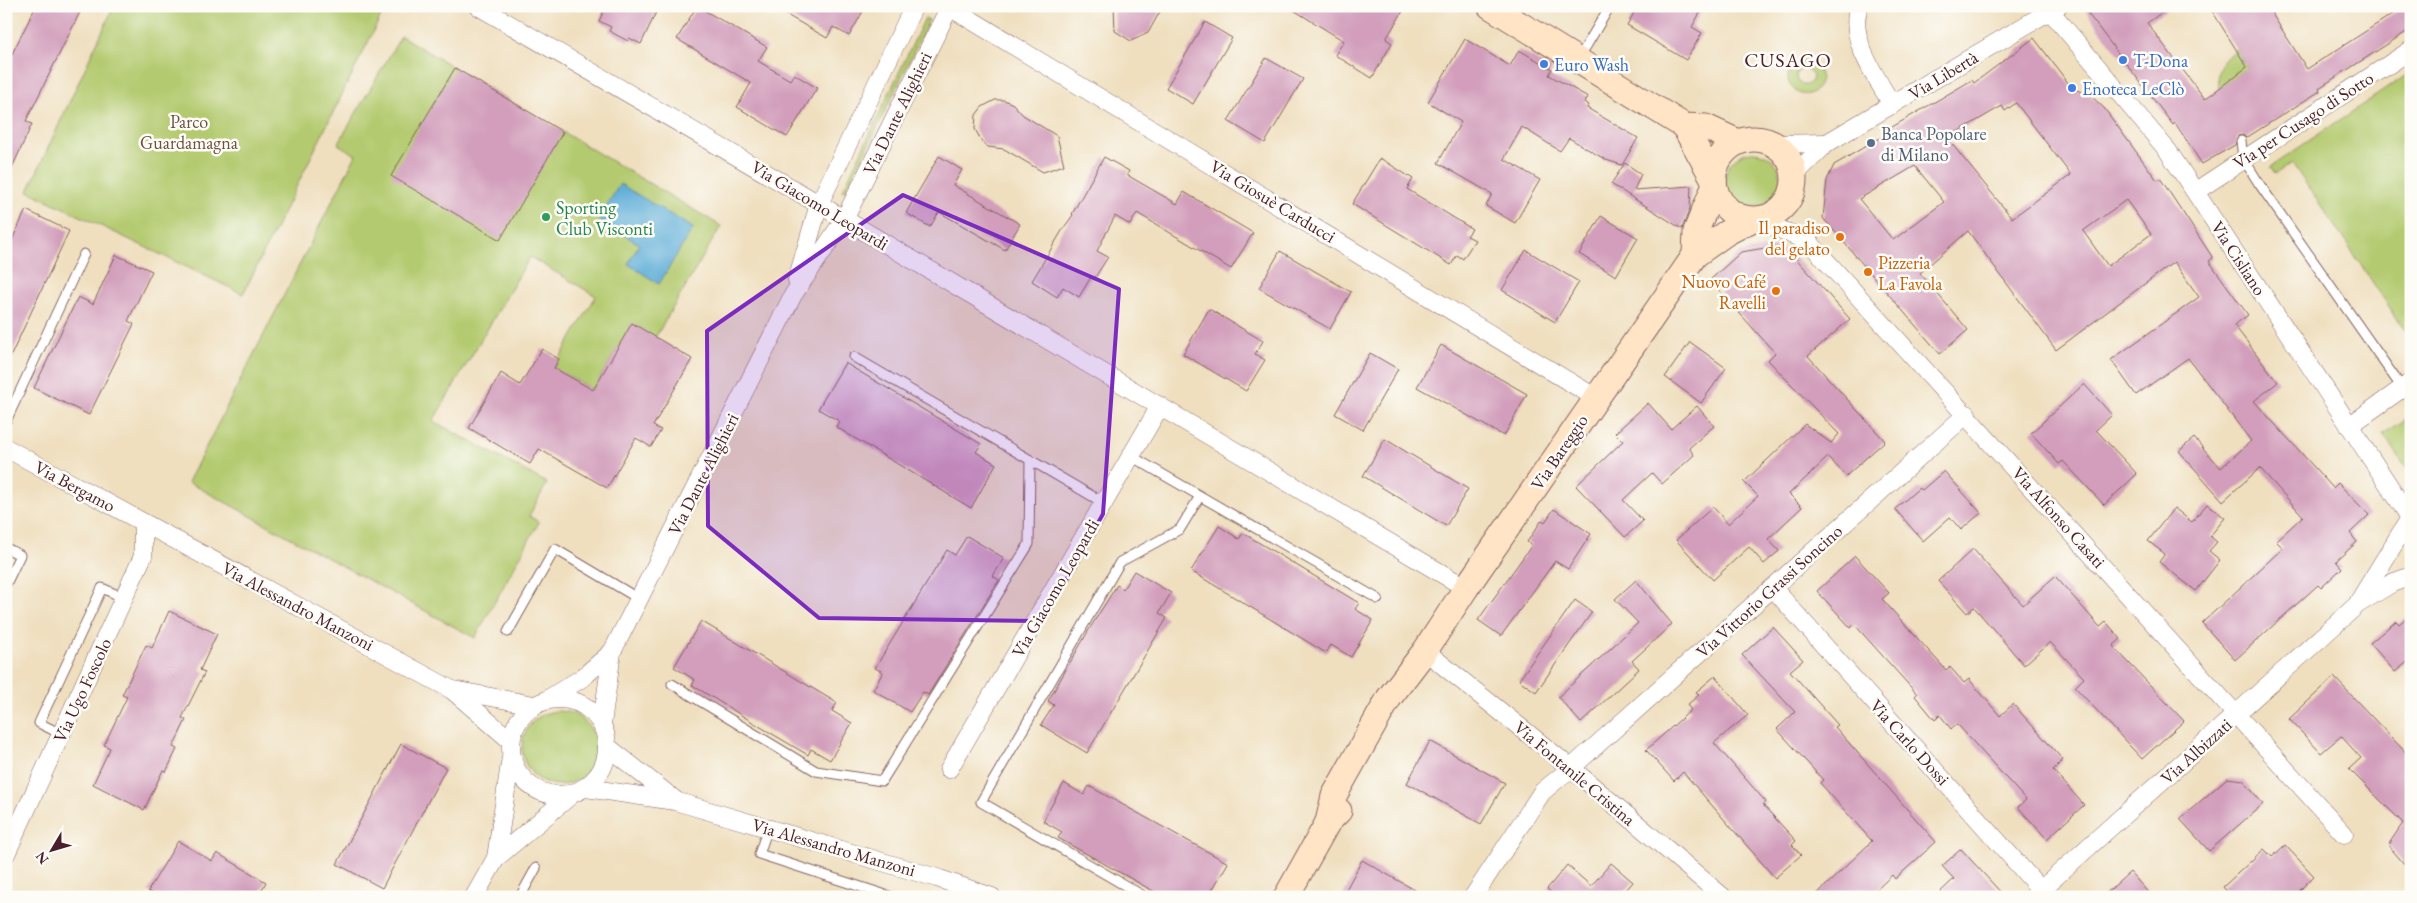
<svg xmlns="http://www.w3.org/2000/svg" width="2417" height="903" font-family="'EB Garamond',serif">
	<rect width="100%" height="100%" fill="#fdfcf7"/>
	<filter id="ink" filterUnits="userSpaceOnUse"><feTurbulence type="fractalNoise" baseFrequency=".02" numOctaves="2"/><feDisplacementMap in="SourceGraphic" scale="10" xChannelSelector="R" yChannelSelector="G"/><feConvolveMatrix kernelMatrix="1 2 1 2 8 2 1 2 1" color-interpolation-filters="sRGB"/></filter>
	<filter id="wash" filterUnits="userSpaceOnUse"><feTurbulence type="fractalNoise" baseFrequency=".0096" numOctaves="4" result="noise"/><feDisplacementMap in="SourceGraphic" scale="20" xChannelSelector="R" yChannelSelector="G"/><feGaussianBlur stdDeviation="1.12" result="paint"/><feColorMatrix in="noise" values="0 0 0 0 0 0 0 0 0 0 0 0 0 0 0 0 0 1.4 0 .05"/><feComposite in="paint" operator="in"/></filter>
	<g filter="url(#wash)">
		<rect width="100%" height="100%" fill="#efdfbf"/>
		<!-- green -->
		<g fill="#b4ca6f" stroke="#7f744d" fill-rule="evenodd">
			<path d="M 114,6 L 386,6 L 243,294 L 28,191 Z"/>
			<path d="M 925,18 L 929,20 L 846,192 L 843,190 Z"/>
			<path d="M 401,36 L 721,226 L 655,338 L 632,324 L 593,390 L 554,368 L 596,296 L 530,257 L 433,421 L 547,483 L 529,516 L 539,522 L 475,638 L 188,482 L 356,155 L 338,144 Z"/>
			<path d="M 2236,49 L 2250,73 L 2221,92 C 2212,73 2221,61 2236,49 Z"/>
			<path d="M 1804,61 C 1815,64 1826,75 1818,87 C 1801,111 1768,71 1804,61 ZM 1805,68 L 1810,71 L 1813,76 L 1812,81 L 1807,85 L 1802,85 L 1797,81 L 1796,75 L 1799,70 Z"/>
			<path d="M 2411,72 L 2411,339 L 2292,163 L 2275,174 L 2270,167 Z"/>
			<circle cx="1753" cy="180" r="28"/>
			<path d="M 2411,416 L 2411,475 L 2383,434 Z"/>
			<circle cx="559" cy="748" r="37"/>
		</g>
		<!-- water -->
		<path fill="#5eaed8" stroke="#546682" d="M 620,184 L 693,228 L 659,284 L 628,264 L 639,244 L 598,219 Z"/>
		<g id="blocks">
			<!-- building -->
			<g fill="#d29ebb" fill-rule="evenodd">
				<path d="M 36,6 L 83,6 L 26,121 L 32,124 L 6,181 L 6,66 Z"/>
				<path d="M 606,6 L 659,6 L 641,44 L 629,38 L 628,41 L 609,31 L 611,27 L 599,21 Z"/>
				<path d="M 697,6 L 767,47 L 758,61 L 790,80 L 794,74 L 817,88 L 787,137 L 737,107 L 751,83 L 677,39 Z"/>
				<path d="M 771,6 L 866,6 L 849,36 L 833,27 L 827,38 Z"/>
				<path d="M 1114,6 L 1163,6 L 1148,33 L 1131,41 L 1115,31 Z"/>
				<path d="M 1287,6 L 1406,6 L 1386,39 L 1392,43 L 1372,78 L 1335,55 L 1344,41 Z"/>
				<path d="M 1638,6 L 1704,6 L 1692,27 L 1702,33 L 1686,60 L 1627,25 Z"/>
				<path d="M 2082,6 L 2171,6 L 2147,23 L 2205,99 L 2247,67 L 2209,6 L 2267,6 L 2307,69 L 2405,6 L 2411,6 L 2411,29 L 2319,88 L 2320,91 L 2246,138 L 2243,135 L 2238,136 L 2235,145 L 2202,164 L 2175,123 L 2173,125 Z"/>
				<path d="M 1205,22 L 1232,38 L 1193,104 L 1166,88 Z"/>
				<path d="M 2034,38 L 2072,88 L 2091,96 L 2104,108 L 2157,180 L 2160,178 L 2213,258 L 2209,261 L 2248,315 L 2234,325 L 2278,382 L 2254,401 L 2333,488 L 2338,483 L 2369,515 L 2350,533 L 2357,542 L 2336,561 L 2342,568 L 2321,588 L 2318,585 L 2235,660 L 2202,623 L 2283,548 L 2276,541 L 2303,516 L 2260,468 L 2223,501 L 2179,451 L 2194,438 L 2221,468 L 2251,441 L 2188,358 L 2136,395 L 2111,360 L 2199,297 L 2174,262 L 2056,350 L 1968,231 L 1920,273 L 1968,330 L 1940,354 L 1823,218 L 1827,180 L 1834,165 L 1888,133 L 1887,130 L 1972,80 L 1974,83 ZM 2016,103 L 2071,175 L 2012,218 L 1947,138 L 2002,106 L 2005,111 ZM 1915,166 L 1944,202 L 1893,240 L 1859,199 ZM 2126,200 L 2151,234 L 2108,266 L 2083,231 Z"/>
				<path d="M 1465,39 L 1510,66 L 1519,50 L 1552,69 L 1549,75 L 1588,97 L 1585,102 L 1589,105 L 1587,108 L 1638,138 L 1622,165 L 1606,160 L 1569,138 L 1560,151 L 1522,127 L 1504,159 L 1540,180 L 1515,223 L 1486,206 L 1492,194 L 1438,163 L 1461,122 L 1428,102 Z"/>
				<path d="M 1266,58 L 1303,79 L 1265,143 L 1228,121 Z"/>
				<path d="M 455,68 L 563,132 L 500,240 L 391,176 Z"/>
				<path d="M 995,100 L 1004,100 L 1013,104 L 1023,115 L 1057,136 L 1064,165 L 1043,172 L 1004,149 L 988,147 L 982,142 L 975,129 L 976,115 L 982,107 Z"/>
				<path d="M 939,156 L 962,170 L 953,185 L 1020,224 L 1005,250 L 939,212 L 930,227 L 906,213 Z"/>
				<path d="M 1104,157 L 1129,171 L 1127,175 L 1177,204 L 1184,192 L 1253,233 L 1231,269 L 1137,213 L 1130,225 L 1115,216 L 1097,251 L 1108,257 L 1094,279 L 1091,277 L 1079,297 L 1063,287 L 1057,297 L 1032,281 L 1063,229 L 1073,215 L 1072,214 Z"/>
				<path d="M 1380,158 L 1413,179 L 1407,189 L 1472,229 L 1467,236 L 1475,240 L 1463,259 L 1457,255 L 1451,265 L 1352,204 Z"/>
				<path d="M 1625,163 L 1641,174 L 1634,190 L 1691,186 L 1690,208 L 1682,229 L 1611,184 Z"/>
				<path d="M 26,210 L 69,231 L 6,366 L 6,253 Z"/>
				<path d="M 1601,216 L 1638,238 L 1616,276 L 1579,254 Z"/>
				<path d="M 1777,246 L 1793,255 L 1850,319 L 1808,356 L 1885,441 L 1846,476 L 1828,457 L 1789,494 L 1802,507 L 1768,539 L 1779,551 L 1764,564 L 1749,547 L 1713,580 L 1676,540 L 1713,507 L 1728,524 L 1758,496 L 1744,482 L 1805,424 L 1831,443 L 1839,434 L 1768,360 L 1775,353 L 1710,280 L 1741,252 Z"/>
				<path d="M 1526,250 L 1579,282 L 1555,322 L 1502,290 Z"/>
				<path d="M 1280,251 L 1351,292 L 1330,329 L 1259,288 Z"/>
				<path d="M 116,255 L 152,271 L 128,321 L 134,324 L 89,415 L 34,388 L 78,297 L 93,304 Z"/>
				<path d="M 1209,309 L 1263,341 L 1255,354 L 1265,360 L 1246,391 L 1183,354 Z"/>
				<path d="M 632,323 L 692,359 L 653,426 L 661,430 L 651,447 L 636,438 L 607,488 L 539,449 L 530,464 L 469,428 L 501,373 L 520,385 L 542,349 L 559,359 L 554,368 L 593,390 Z"/>
				<path d="M 1690,342 L 1726,368 L 1701,403 L 1665,377 Z"/>
				<path d="M 1441,345 L 1527,394 L 1504,436 L 1417,387 Z"/>
				<path d="M 1370,353 L 1398,369 L 1363,430 L 1335,414 Z"/>
				<path d="M 845,363 L 981,444 L 976,452 L 996,464 L 971,508 L 836,427 L 839,421 L 818,409 Z"/>
				<path d="M 2084,384 L 2112,415 L 2096,430 L 2137,474 L 2104,505 L 2063,461 L 2059,464 L 2031,433 Z"/>
				<path d="M 1648,403 L 1671,429 L 1697,406 L 1714,426 L 1689,448 L 1694,455 L 1662,484 L 1652,473 L 1623,500 L 1643,521 L 1625,537 L 1576,486 L 1623,441 L 1615,433 Z"/>
				<path d="M 1385,439 L 1468,489 L 1446,526 L 1363,476 Z"/>
				<path d="M 1944,471 L 1981,513 L 1961,530 L 1950,517 L 1923,541 L 1895,509 L 1919,488 L 1922,490 Z"/>
				<path d="M 2207,504 L 2225,518 L 2210,536 L 2217,542 L 2209,551 L 2220,560 L 2196,591 L 2159,562 L 2165,554 L 2148,541 L 2174,508 L 2192,522 Z"/>
				<path d="M 1554,509 L 1591,534 L 1568,569 L 1555,561 L 1501,636 L 1478,620 L 1532,545 L 1527,542 L 1542,520 L 1545,522 Z"/>
				<path d="M 1219,526 L 1239,539 L 1243,533 L 1359,603 L 1355,609 L 1373,620 L 1351,657 L 1331,645 L 1326,653 L 1191,571 Z"/>
				<path d="M 967,536 L 1004,558 L 993,576 L 999,580 L 928,695 L 923,692 L 910,712 L 873,690 L 883,672 L 875,668 L 947,550 L 955,555 Z"/>
				<path d="M 1973,549 L 2023,605 L 2055,576 L 2100,627 L 2106,622 L 2121,639 L 2113,646 L 2184,721 L 2142,759 L 2075,687 L 2084,678 L 2050,642 L 2024,665 L 1974,607 L 1967,613 L 1938,581 Z"/>
				<path d="M 1855,556 L 1889,593 L 1882,599 L 1946,670 L 1950,667 L 1964,683 L 1969,679 L 2000,716 L 2013,704 L 2063,760 L 2053,770 L 2084,805 L 2047,839 L 2018,807 L 2026,800 L 1957,724 L 1951,729 L 1940,715 L 1935,720 L 1915,696 L 1917,694 L 1854,624 L 1851,628 L 1817,591 Z"/>
				<path d="M 1134,571 L 1171,593 L 1159,613 L 1167,618 L 1087,753 L 1041,725 L 1054,705 L 1048,701 L 1090,628 L 1117,585 L 1123,589 Z"/>
				<path d="M 1636,580 L 1672,624 L 1632,661 L 1639,669 L 1581,723 L 1558,697 L 1638,623 L 1615,599 Z"/>
				<path d="M 1575,600 L 1592,612 L 1536,692 L 1519,680 Z"/>
				<path d="M 169,611 L 217,634 L 200,670 L 205,672 L 182,718 L 186,720 L 173,747 L 177,749 L 166,772 L 163,770 L 144,810 L 93,784 L 110,748 L 104,745 L 127,697 L 122,695 L 146,645 L 152,648 Z"/>
				<path d="M 2411,614 L 2411,659 L 2395,672 L 2370,643 L 2396,621 L 2399,624 Z"/>
				<path d="M 701,621 L 837,703 L 832,711 L 852,723 L 830,760 L 811,749 L 808,755 L 764,729 L 692,685 L 695,680 L 674,667 Z"/>
				<path d="M 1773,627 L 1803,660 L 1790,671 L 1838,725 L 1835,727 L 1936,842 L 1895,879 L 1892,875 L 1869,897 L 1814,897 L 1872,841 L 1820,783 L 1823,780 L 1777,729 L 1795,712 L 1742,655 Z"/>
				<path d="M 1715,676 L 1748,715 L 1714,743 L 1766,802 L 1763,805 L 1796,841 L 1792,845 L 1801,855 L 1775,878 L 1683,772 L 1674,781 L 1646,750 L 1691,710 L 1687,705 L 1699,695 L 1696,692 Z"/>
				<path d="M 2334,677 L 2411,758 L 2411,872 L 2388,845 L 2403,823 L 2349,769 L 2361,758 L 2341,736 L 2321,753 L 2289,719 Z"/>
				<path d="M 1430,741 L 1505,783 L 1481,824 L 1407,783 Z"/>
				<path d="M 401,744 L 446,768 L 382,888 L 337,864 Z"/>
				<path d="M 2227,778 L 2243,780 L 2263,804 L 2209,851 L 2180,819 Z"/>
				<path d="M 1064,783 L 1084,795 L 1089,786 L 1228,863 L 1208,897 L 1164,897 L 1058,838 L 1062,832 L 1043,821 Z"/>
				<path d="M 178,841 L 212,861 L 217,853 L 266,882 L 258,897 L 158,897 L 148,891 Z"/>
				<path d="M 2285,845 L 2314,876 L 2293,897 L 2232,897 L 2223,887 L 2264,849 L 2272,857 Z"/>
				<path d="M 1961,849 L 2005,897 L 1935,897 L 1954,879 L 1942,866 Z"/>
				<path d="M 1362,860 L 1427,897 L 1342,897 Z"/>
				<path d="M 1611,863 L 1633,882 L 1620,897 L 1556,897 L 1547,889 L 1567,865 L 1591,886 Z"/>
				<path d="M 2130,872 L 2152,897 L 2102,897 Z"/>
			</g>
		</g>
	</g>
	<g filter="url(#ink)">
		<use href="#blocks" fill-opacity="0" stroke="#84625f" stroke-width="1"/>
		<g fill="none" stroke-linecap="round" stroke-linejoin="round">
			<!-- lane casing -->
			<g stroke="#84625f" stroke-width="11">
				<g id="lane">
					<path d="M 1578,60 L 1610,6"/>
					<path d="M 2241,141 L 2243,158 L 2260,185 L 2402,388"/>
					<path d="M 854,357 L 1104,503"/>
					<path d="M 6,421 L 84,254"/>
					<path d="M 1131,456 L 1378,599"/>
					<path d="M 6,548 L 20,555 L 6,584"/>
					<path d="M 508,632 L 555,549 L 639,599"/>
					<path d="M 672,684 L 816,771 L 882,781 L 1029,544 L 1030,460"/>
					<path d="M 61,734 L 39,723 L 102,588 L 124,598"/>
					<path d="M 768,828 L 759,854 L 892,897"/>
					<path d="M 520,897 L 536,868"/>
					<path d="M 1145,897 L 981,802 L 1120,562 L 1180,529 L 1200,496"/>
				</g>
			</g>
			<!-- street casing -->
			<g stroke="#84625f" stroke-width="19">
				<g id="street">
					<path d="M 478,6 L 805,196 L 1466,588"/>
					<path d="M 948,6 L 1596,398"/>
					<path d="M 1859,6 C 1847,39 1877,77 1892,105"/>
					<path d="M 2046,6 L 2168,151 L 2411,519"/>
					<path d="M 1772,144 L 1827,143"/>
					<path d="M 1794,175 L 1827,143 L 2058,6"/>
					<path d="M 2196,191 L 2411,50"/>
					<path d="M 1759,220 L 1809,242 L 2344,834"/>
					<path d="M 797,280 L 819,204 L 914,6"/>
					<path d="M 2349,426 L 2411,382"/>
					<path d="M 6,448 L 452,690 L 510,740"/>
					<path d="M 1773,588 L 2047,897"/>
					<path d="M 2359,601 L 2410,518"/>
					<path d="M 1425,651 L 1571,768 L 1723,897"/>
					<path d="M 453,690 L 534,705"/>
					<circle cx="559" cy="747" r="48"/>
					<path d="M 548,699 L 582,678 L 612,652"/>
					<path d="M 602,724 L 612,652 L 793,295 L 844,220 L 950,6"/>
					<path d="M 608,747 L 675,800"/>
					<path d="M 949,769 L 1160,406"/>
					<path d="M 586,788 L 675,801 L 937,878 L 992,897"/>
					<path d="M 6,854 L 143,556 L 143,523"/>
					<path d="M 496,858 L 511,757"/>
					<path d="M 474,897 L 496,858 L 571,795"/>
					<path d="M 1473,897 L 1542,792 L 1571,768 L 1967,414"/>
					<path d="M 2033,897 L 2358,604 L 2392,583 L 2411,576"/>
				</g>
			</g>
			<!-- secondary casing -->
			<g stroke="#84625f" stroke-width="27">
				<g id="secondary">
					<path d="M 1490,6 L 1684,126 L 1706,127 L 1738,142"/>
					<path d="M 1684,126 L 1714,180"/>
					<circle cx="1754" cy="179" r="40"/>
					<path d="M 1695,255 L 1696,231 L 1714,187"/>
					<path d="M 1328,822 L 1334,796 L 1389,698 L 1425,651 L 1466,588 L 1695,255 L 1726,233 L 1751,220"/>
					<path d="M 1286,897 L 1328,822 L 1339,811"/>
				</g>
			</g>
			<!-- lane -->
			<use href="#lane" stroke="#fff" stroke-width="9"/>
			<!-- street -->
			<use href="#street" stroke="#fff" stroke-width="18"/>
			<!-- secondary -->
			<use href="#secondary" stroke="#ffe4c6" stroke-width="25"/>
		</g>
	</g>
	<!-- marked area -->
	<path fill="#7b2cbf" fill-opacity="0.2" stroke="#7b2cbf" stroke-width="4" stroke-linejoin="round" d="M 903,195 L 1119,289 L 1103,514 L 1043,621 L 819,618 L 708,526 L 707,331 Z"/>
	<!-- markers -->
	<g fill="#3f7fe0" stroke="#fdfcf7" stroke-width="2">
		<circle cx="2123" cy="60" r="5"/>
		<circle cx="1544" cy="64" r="5"/>
		<circle cx="2072" cy="88" r="5"/>
	</g>
	<circle fill="#5c6f8a" stroke="#fdfcf7" stroke-width="2" cx="1871" cy="143" r="5"/>
	<circle fill="#2e9e5b" stroke="#fdfcf7" stroke-width="2" cx="546" cy="217" r="5"/>
	<g fill="#e8710a" stroke="#fdfcf7" stroke-width="2">
		<circle cx="1840" cy="237" r="5"/>
		<circle cx="1868" cy="272" r="5"/>
		<circle cx="1776" cy="291" r="5"/>
	</g>
	<g text-anchor="middle" dominant-baseline="central" stroke-width="5" stroke-linejoin="round" paint-order="stroke">
		<!-- shop labels -->
		<g font-size="18" fill="#366cbe" stroke="#fdfcf7" text-anchor="start">
			<text x="2133" y="60">T-Dona</text>
			<text x="1554" y="64">Euro Wash</text>
			<text x="2082" y="88">Enoteca LeClò</text>
		</g>
		<!-- street labels -->
		<g font-size="18" fill="#4a1f2b" stroke="#fdfcf7">
			<text transform="translate(1943 75) rotate(-31)">Via Libertà</text>
			<text transform="translate(897 113) rotate(-64)">Via Dante Alighieri</text>
			<text transform="translate(2303 120) rotate(-33)">Via per Cusago di Sotto</text>
			<text transform="translate(1273 201) rotate(31)">Via Giosuè Carducci</text>
			<text transform="translate(820 205) rotate(31)">Via Giacomo Leopardi</text>
			<text transform="translate(2239 258) rotate(57)">Via Cisliano</text>
			<text transform="translate(1559 452) rotate(-56)">Via Bareggio</text>
			<text transform="translate(703 474) rotate(-63)">Via Dante Alighieri</text>
			<text transform="translate(75 486) rotate(28)">Via Bergamo</text>
			<text transform="translate(2059 517) rotate(48)">Via Alfonso Casati</text>
			<text transform="translate(1055 588) rotate(-60)">Via Giacomo Leopardi</text>
			<text transform="translate(1769 591) rotate(-42)">Via Vittorio Grassi Soncino</text>
			<text transform="translate(298 606) rotate(28)">Via Alessandro Manzoni</text>
			<text transform="translate(82 690) rotate(-65)">Via Ugo Foscolo</text>
			<text transform="translate(1910 742) rotate(48)">Via Carlo Dossi</text>
			<text transform="translate(2196 751) rotate(-42)">Via Albizzati</text>
			<text transform="translate(1575 773) rotate(40)">Via Fontanile Cristina</text>
			<text transform="translate(834 847) rotate(16)">Via Alessandro Manzoni</text>
		</g>
		<!-- park labels -->
		<g font-size="18" fill="#6a523f" stroke="#fdfcf7">
			<text x="189" y="121">Parco<tspan x="189" dy="21">Guardamagna</tspan></text>
		</g>
		<!-- service labels -->
		<g font-size="18" fill="#4e5e75" stroke="#fdfcf7" text-anchor="start">
			<text x="1881" y="133">Banca Popolare<tspan x="1881" dy="21">di Milano</tspan></text>
		</g>
		<!-- leisure labels -->
		<g font-size="18" fill="#27864d" stroke="#fdfcf7" text-anchor="start">
			<text x="556" y="207">Sporting<tspan x="556" dy="21">Club Visconti</tspan></text>
		</g>
		<!-- food labels -->
		<g font-size="18" fill="#c56008" stroke="#fdfcf7" text-anchor="end">
			<text x="1830" y="227">Il paradiso<tspan x="1830" dy="21">del gelato</tspan></text>
			<text x="1878" y="262" text-anchor="start">Pizzeria<tspan x="1878" dy="21">La Favola</tspan></text>
			<text x="1766" y="281">Nuovo Café<tspan x="1766" dy="21">Ravelli</tspan></text>
		</g>
		<!-- quarter labels -->
		<g font-size="20" letter-spacing="1" fill="#4a1f2b" stroke="#fdfcf7">
			<text x="1788" y="60">CUSAGO</text>
		</g>
	</g>
	<!-- margin -->
	<rect width="2417" height="903" fill="none" stroke="#fdfcf7" stroke-width="25"/>
	<!-- north arrow -->
	<g transform="translate(52 850) rotate(232)" stroke="#fdfcf7" stroke-width="4" paint-order="stroke">
	<path d="M0-4L9 19L0 12L-9 19Z" fill="#4a1f2b"/>
	<text y="-8" font-size="14" font-weight="bold" text-anchor="middle" fill="#4a1f2b">N</text>
	</g>
</svg>
